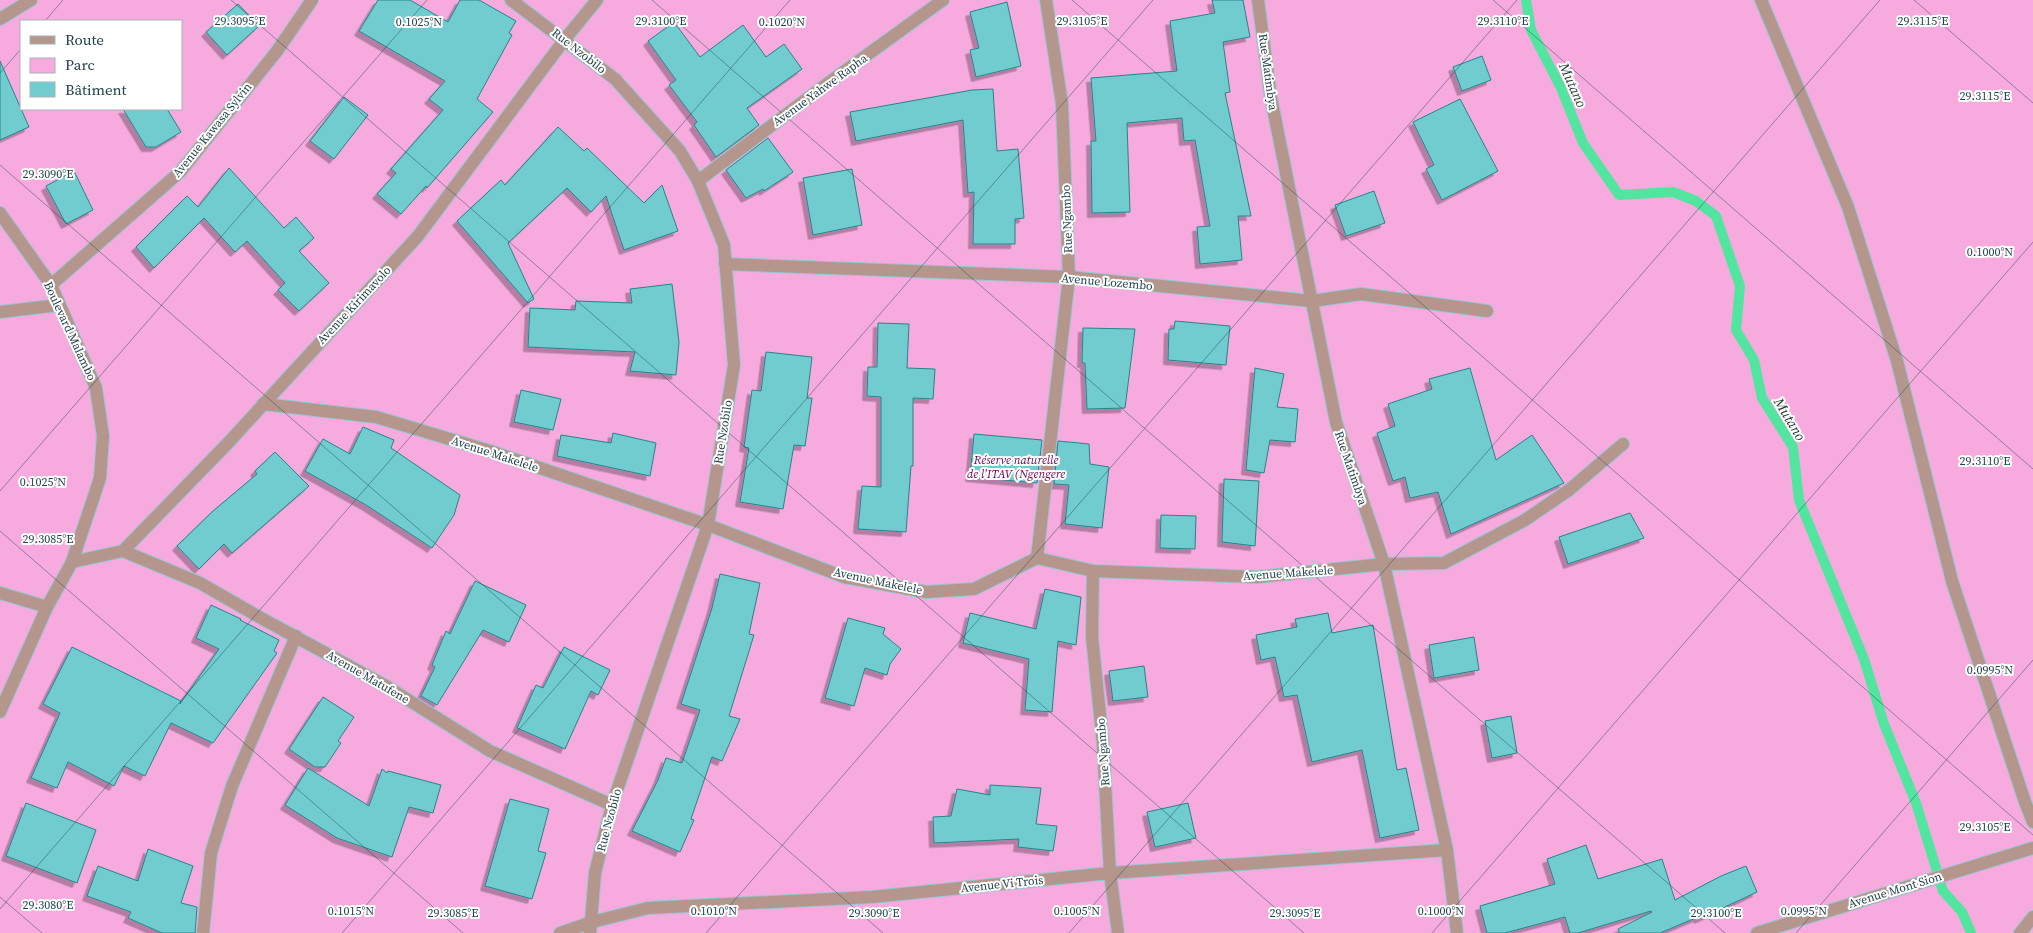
<svg xmlns="http://www.w3.org/2000/svg" width="2033" height="933" font-family="'Source Serif 4',serif">
	<defs>
		<filter id="shadow"><feDropShadow dx="-4.5" dy="4.5" stdDeviation="0" flood-color="#0004"/></filter>
	</defs>
	<rect width="100%" height="100%" fill="#bbeaf9"/>
	<!-- green -->
	<path fill="#f6aade" fill-rule="evenodd" d="M 0,0 L 2033,0 L 2033,933 L 0,933 ZM 21,21 L 181,21 L 181,109 L 21,109 Z"/>
	<g fill="none" stroke-linecap="round" stroke-linejoin="round">
		<!-- stream -->
		<path stroke="#52e5a0" stroke-width="10" d="M 1526,0 L 1531,30 L 1561,88 L 1583,143 L 1619,195 L 1673,192 L 1696,201 L 1716,216 L 1740,286 L 1736,330 L 1754,360 L 1762,398 L 1793,447 L 1799,500 L 1864,659 L 1884,724 L 1916,803 L 1943,891 L 1962,912 L 1971,933"/>
	</g>
	<!-- building -->
	<g fill="#71ccd0" stroke="#22868a" filter="url(#shadow)">
		<path d="M 378,0 L 410,0 L 448,22 L 460,0 L 479,0 L 516,21 L 509,33 L 512,35 L 477,99 L 493,112 L 427,188 L 426,186 L 401,214 L 377,194 L 396,173 L 391,169 L 443,110 L 429,99 L 445,81 L 359,31 Z"/>
		<path d="M 1212,0 L 1243,0 L 1250,37 L 1223,42 L 1230,92 L 1225,93 L 1251,216 L 1238,216 L 1242,260 L 1200,264 L 1197,227 L 1210,226 L 1195,140 L 1184,141 L 1182,118 L 1127,123 L 1130,212 L 1092,213 L 1091,141 L 1096,141 L 1091,78 L 1177,71 L 1170,21 L 1215,13 Z"/>
		<path d="M 1007,2 L 1021,66 L 976,77 L 970,50 L 979,48 L 970,12 Z"/>
		<path d="M 238,4 L 259,26 L 227,55 L 206,32 Z"/>
		<path d="M 674,22 L 700,57 L 743,25 L 766,57 L 784,44 L 802,69 L 747,108 L 759,125 L 716,157 L 694,125 L 697,122 L 669,85 L 676,80 L 648,41 Z"/>
		<path d="M 1482,56 L 1491,80 L 1462,91 L 1453,67 Z"/>
		<path d="M 0,61 L 29,127 L 0,140 Z"/>
		<path d="M 993,89 L 997,151 L 1018,149 L 1024,218 L 1015,219 L 1015,244 L 973,244 L 974,192 L 968,193 L 963,120 L 856,141 L 850,112 L 972,90 Z"/>
		<path d="M 344,97 L 368,115 L 334,159 L 310,141 Z"/>
		<path d="M 1460,99 L 1498,171 L 1442,200 L 1426,169 L 1434,165 L 1413,122 Z"/>
		<path d="M 123,109 L 167,109 L 181,132 L 156,147 L 146,147 Z"/>
		<path d="M 558,127 L 584,151 L 587,148 L 644,203 L 662,185 L 678,231 L 624,250 L 606,196 L 591,212 L 567,188 L 508,243 L 534,299 L 528,303 L 457,221 L 501,180 L 505,185 Z"/>
		<path d="M 768,138 L 793,172 L 764,191 L 763,189 L 746,198 L 726,170 Z"/>
		<path d="M 229,168 L 284,228 L 296,217 L 314,238 L 299,251 L 329,283 L 299,311 L 278,290 L 285,283 L 247,241 L 235,252 L 204,218 L 154,268 L 136,247 L 187,196 L 198,207 Z"/>
		<path d="M 852,169 L 862,225 L 813,235 L 803,178 Z"/>
		<path d="M 74,171 L 93,210 L 66,224 L 46,186 Z"/>
		<path d="M 1374,191 L 1385,223 L 1346,236 L 1335,205 Z"/>
		<path d="M 672,284 L 679,342 L 676,375 L 630,371 L 635,352 L 528,347 L 530,308 L 575,310 L 576,301 L 632,303 L 630,289 Z"/>
		<path d="M 1175,321 L 1230,326 L 1226,365 L 1168,360 L 1169,329 L 1174,329 Z"/>
		<path d="M 878,323 L 909,324 L 907,368 L 935,369 L 933,399 L 913,398 L 913,466 L 911,466 L 906,532 L 858,529 L 862,486 L 881,487 L 881,397 L 867,396 L 868,367 L 877,367 Z"/>
		<path d="M 1083,328 L 1135,329 L 1125,408 L 1087,409 L 1085,363 L 1082,363 Z"/>
		<path d="M 766,352 L 812,357 L 807,398 L 812,398 L 805,446 L 794,445 L 783,509 L 740,502 L 749,448 L 744,447 L 752,390 L 761,391 Z"/>
		<path d="M 1255,368 L 1284,374 L 1277,407 L 1298,409 L 1295,442 L 1270,440 L 1264,473 L 1246,470 Z"/>
		<path d="M 1470,368 L 1496,460 L 1532,435 L 1564,483 L 1451,534 L 1438,492 L 1410,498 L 1405,477 L 1393,481 L 1377,433 L 1395,426 L 1388,404 L 1432,389 L 1429,379 Z"/>
		<path d="M 521,390 L 561,399 L 553,430 L 514,422 Z"/>
		<path d="M 363,427 L 394,440 L 391,448 L 460,495 L 454,515 L 432,548 L 366,505 L 305,471 L 323,439 L 350,454 Z"/>
		<path d="M 613,433 L 656,443 L 650,476 L 557,456 L 561,435 L 611,443 Z"/>
		<path d="M 974,434 L 1042,440 L 1037,483 L 970,477 Z"/>
		<path d="M 1058,441 L 1089,444 L 1090,464 L 1109,467 L 1102,528 L 1065,524 L 1069,485 L 1054,484 Z"/>
		<path d="M 275,452 L 309,486 L 232,553 L 224,544 L 199,569 L 177,546 L 213,511 L 257,474 L 255,471 Z"/>
		<path d="M 1224,479 L 1259,481 L 1255,546 L 1222,542 Z"/>
		<path d="M 1630,513 L 1644,538 L 1568,564 L 1559,537 Z"/>
		<path d="M 1161,515 L 1196,516 L 1195,549 L 1160,548 Z"/>
		<path d="M 720,574 L 760,583 L 749,634 L 754,635 L 729,716 L 740,719 L 722,761 L 712,757 L 691,819 L 694,820 L 680,852 L 632,831 L 658,780 L 666,758 L 682,763 L 700,710 L 681,704 L 712,608 Z"/>
		<path d="M 475,581 L 526,605 L 509,642 L 483,630 L 437,705 L 421,696 L 435,667 L 432,665 L 446,631 L 450,634 Z"/>
		<path d="M 1045,589 L 1081,597 L 1076,645 L 1058,641 L 1052,712 L 1025,710 L 1029,659 L 963,643 L 970,613 L 1036,629 Z"/>
		<path d="M 211,605 L 241,619 L 240,620 L 279,640 L 274,651 L 277,653 L 213,743 L 171,723 L 145,776 L 124,766 L 114,786 L 68,762 L 57,788 L 31,778 L 60,713 L 43,704 L 72,647 L 181,701 L 180,704 L 219,649 L 196,638 Z"/>
		<path d="M 1328,613 L 1332,633 L 1373,625 L 1397,770 L 1406,768 L 1419,830 L 1380,838 L 1362,750 L 1312,762 L 1297,695 L 1284,697 L 1275,657 L 1261,660 L 1256,635 L 1297,627 L 1295,619 Z"/>
		<path d="M 848,618 L 885,628 L 883,634 L 901,649 L 890,664 L 887,675 L 865,668 L 854,706 L 825,698 Z"/>
		<path d="M 1474,637 L 1479,670 L 1434,678 L 1429,645 Z"/>
		<path d="M 564,647 L 610,670 L 598,695 L 591,691 L 565,749 L 517,728 L 536,685 L 543,688 Z"/>
		<path d="M 1144,666 L 1148,697 L 1113,701 L 1109,671 Z"/>
		<path d="M 323,697 L 354,717 L 338,741 L 341,743 L 325,767 L 315,767 L 289,749 Z"/>
		<path d="M 1511,716 L 1517,753 L 1492,758 L 1485,721 Z"/>
		<path d="M 308,768 L 369,806 L 382,769 L 387,773 L 388,771 L 441,785 L 433,813 L 409,807 L 392,857 L 337,838 L 285,805 Z"/>
		<path d="M 990,785 L 1041,788 L 1036,824 L 1057,826 L 1053,851 L 1018,847 L 1019,839 L 934,843 L 933,817 L 951,816 L 957,789 L 990,795 Z"/>
		<path d="M 510,799 L 549,809 L 538,851 L 546,853 L 532,899 L 485,886 Z"/>
		<path d="M 26,803 L 96,830 L 77,883 L 6,856 Z"/>
		<path d="M 1188,803 L 1196,838 L 1155,847 L 1147,812 Z"/>
		<path d="M 1586,845 L 1598,879 L 1662,859 L 1675,900 L 1721,876 L 1746,866 L 1757,892 L 1699,919 L 1698,917 L 1660,933 L 1620,933 L 1618,929 L 1652,912 L 1651,911 L 1578,933 L 1570,933 L 1565,917 L 1505,933 L 1487,933 L 1480,906 L 1555,884 L 1547,859 Z"/>
		<path d="M 148,849 L 193,866 L 181,903 L 197,907 L 195,933 L 162,933 L 128,918 L 131,912 L 87,896 L 98,866 L 138,881 Z"/>
	</g>
	<g fill="none" stroke-linecap="round" stroke-linejoin="round">
		<!-- lane casing -->
		<g stroke="#99c5d3" stroke-width="14">
			<path id="lane" d="M 203,933 L 211,853 L 232,786 L 296,636"/>
		</g>
		<!-- street casing -->
		<g stroke="#99c5d3" stroke-width="14">
			<g id="street">
				<path d="M 511,0 L 615,79 L 680,151 L 698,181 L 724,245 L 734,365 L 708,525 L 612,805 L 595,873 L 590,933"/>
				<path d="M 1258,0 L 1271,98 L 1336,422 L 1384,564 L 1447,850 L 1457,933"/>
				<path d="M 1761,0 L 1848,207 L 1897,361 L 1952,581 L 2025,802 L 2033,822"/>
				<path d="M 0,19 L 31,0"/>
				<path d="M 698,181 L 824,86 L 943,0"/>
				<path d="M 0,213 L 51,285 L 96,388 L 103,436 L 100,478 L 72,562 L 47,607 L 0,712"/>
				<path d="M 725,264 L 1069,277 L 1312,301 L 1361,294 L 1487,311"/>
				<path d="M 51,285 L 181,171 L 277,51 L 312,0"/>
				<path d="M 0,312 L 59,305"/>
				<path d="M 263,404 L 376,417 L 490,451 L 708,525 L 844,577 L 926,592 L 974,589 L 1037,558 L 1093,571 L 1258,577 L 1384,564 L 1444,563 L 1525,520 L 1569,490 L 1623,444"/>
				<path d="M 123,551 L 200,583 L 261,618 L 386,686 L 490,751 L 612,805"/>
				<path d="M 1037,558 L 1069,277 L 1062,104 L 1046,0"/>
				<path d="M 72,562 L 123,551 L 228,443 L 418,236 L 565,39 L 597,0"/>
				<path d="M 1093,571 L 1092,637 L 1103,744 L 1110,873 L 1118,933"/>
				<path d="M 0,593 L 47,607"/>
				<path d="M 560,933 L 592,922 L 648,908 L 872,897 L 1110,873 L 1447,850"/>
				<path d="M 1757,933 L 2033,848"/>
				<path d="M 2020,933 L 2033,917"/>
			</g>
		</g>
		<!-- lane -->
		<use href="#lane" stroke="#b4968c" stroke-width="12"/>
		<!-- street -->
		<use href="#street" stroke="#b4968c" stroke-width="12"/>
	</g>
	<!-- ticks -->
	<path fill="none" stroke="#20424c" stroke-width="1" stroke-opacity="0.45" d="M 231,0 L 1304,933M 652,0 L 1725,933M 1072,0 L 2033,835M 1493,0 L 2033,469M 1914,0 L 2033,103M 45,21 L 63,0M 0,73 L 21,49M 0,165 L 883,933M 0,491 L 427,0M 0,531 L 463,933M 0,897 L 42,933M 0,909 L 790,0M 342,933 L 1153,0M 706,933 L 1517,0M 1069,933 L 1880,0M 1432,933 L 2033,242M 1796,933 L 2033,660"/>
	<g text-anchor="middle" dominant-baseline="central" stroke-width="4" stroke-linejoin="round" paint-order="stroke">
		<!-- street labels -->
		<g font-size="12" fill="#20424c" stroke="#fff">
			<text transform="translate(579 51) rotate(38)">Rue Nzobilo</text>
			<text transform="translate(1268 72) rotate(82)">Rue Matimbya</text>
			<text transform="translate(820 90) rotate(-36)">Avenue Yahwe Rapha</text>
			<text transform="translate(212 130) rotate(-51)">Avenue Kawasa Sylvin</text>
			<text transform="translate(1067 219) rotate(-92)">Rue Ngambo</text>
			<text transform="translate(1107 282) rotate(5)">Avenue Lozembo</text>
			<text transform="translate(354 305) rotate(-47)">Avenue Kirimavolo</text>
			<text transform="translate(70 331) rotate(65)">Boulevard Malambo</text>
			<text transform="translate(723 432) rotate(-81)">Rue Nzobilo</text>
			<text transform="translate(495 454) rotate(18)">Avenue Makelele</text>
			<text transform="translate(1351 468) rotate(71)">Rue Matimbya</text>
			<text transform="translate(1288 573) rotate(-4)">Avenue Makelele</text>
			<text transform="translate(878 581) rotate(12)">Avenue Makelele</text>
			<text transform="translate(368 677) rotate(30)">Avenue Matufene</text>
			<text transform="translate(1103 752) rotate(-94)">Rue Ngambo</text>
			<text transform="translate(609 820) rotate(-75)">Rue Nzobilo</text>
			<text transform="translate(1002 884) rotate(-6)">Avenue Vi Trois</text>
			<text transform="translate(1895 890) rotate(-17)">Avenue Mont Sion</text>
		</g>
		<!-- park labels -->
		<g font-size="12" font-style="italic" fill="#6a0456" stroke="#fff">
			<text x="1016" y="460">Réserve naturelle<tspan x="1016" dy="14">de l'ITAV (Ngengere</tspan></text>
		</g>
		<!-- water labels -->
		<g font-size="14" font-style="italic" fill="#1e3629" stroke="#fff">
			<text transform="translate(1573 85) rotate(66)">Mutano</text>
			<text transform="translate(1790 419) rotate(59)">Mutano</text>
		</g>
	</g>
	<g font-size="12" text-anchor="middle" fill="#20424c" stroke="#fff" stroke-width="4" stroke-linejoin="round" paint-order="stroke">
		<text x="1923" y="25">29.3115°E</text>
		<text x="1503" y="25">29.3110°E</text>
		<text x="240" y="25">29.3095°E</text>
		<text x="661" y="25">29.3100°E</text>
		<text x="1082" y="25">29.3105°E</text>
		<text x="419" y="26">0.1025°N</text>
		<text x="782" y="26">0.1020°N</text>
		<text x="1985" y="100">29.3115°E</text>
		<text x="48" y="178">29.3090°E</text>
		<text x="1990" y="256">0.1000°N</text>
		<text x="1985" y="465">29.3110°E</text>
		<text x="43" y="486">0.1025°N</text>
		<text x="48" y="543">29.3085°E</text>
		<text x="1990" y="674">0.0995°N</text>
		<text x="1985" y="831">29.3105°E</text>
		<text x="48" y="909">29.3080°E</text>
		<text x="351" y="915">0.1015°N</text>
		<text x="714" y="915">0.1010°N</text>
		<text x="1077" y="915">0.1005°N</text>
		<text x="1441" y="915">0.1000°N</text>
		<text x="1804" y="915">0.0995°N</text>
		<text x="453" y="917">29.3085°E</text>
		<text x="874" y="917">29.3090°E</text>
		<text x="1295" y="917">29.3095°E</text>
		<text x="1716" y="917">29.3100°E</text>
	</g>
	<!-- legend -->
	<rect x="20" y="20" width="162" height="90" fill="#ffffff" stroke="#a6b3b7"/>
	<rect x="30" y="36" width="25" height="8" fill="#b4968c" stroke="#a6b3b7"/>
	<text x="65" y="45" font-size="15" fill="#20424c">Route</text>
	<rect x="30" y="58" width="25" height="15" fill="#f6aade" stroke="#a6b3b7"/>
	<text x="65" y="70" font-size="15" fill="#20424c">Parc</text>
	<rect x="30" y="82" width="25" height="15" fill="#71ccd0" stroke="#a6b3b7"/>
	<text x="65" y="95" font-size="15" fill="#20424c">Bâtiment</text>
</svg>
